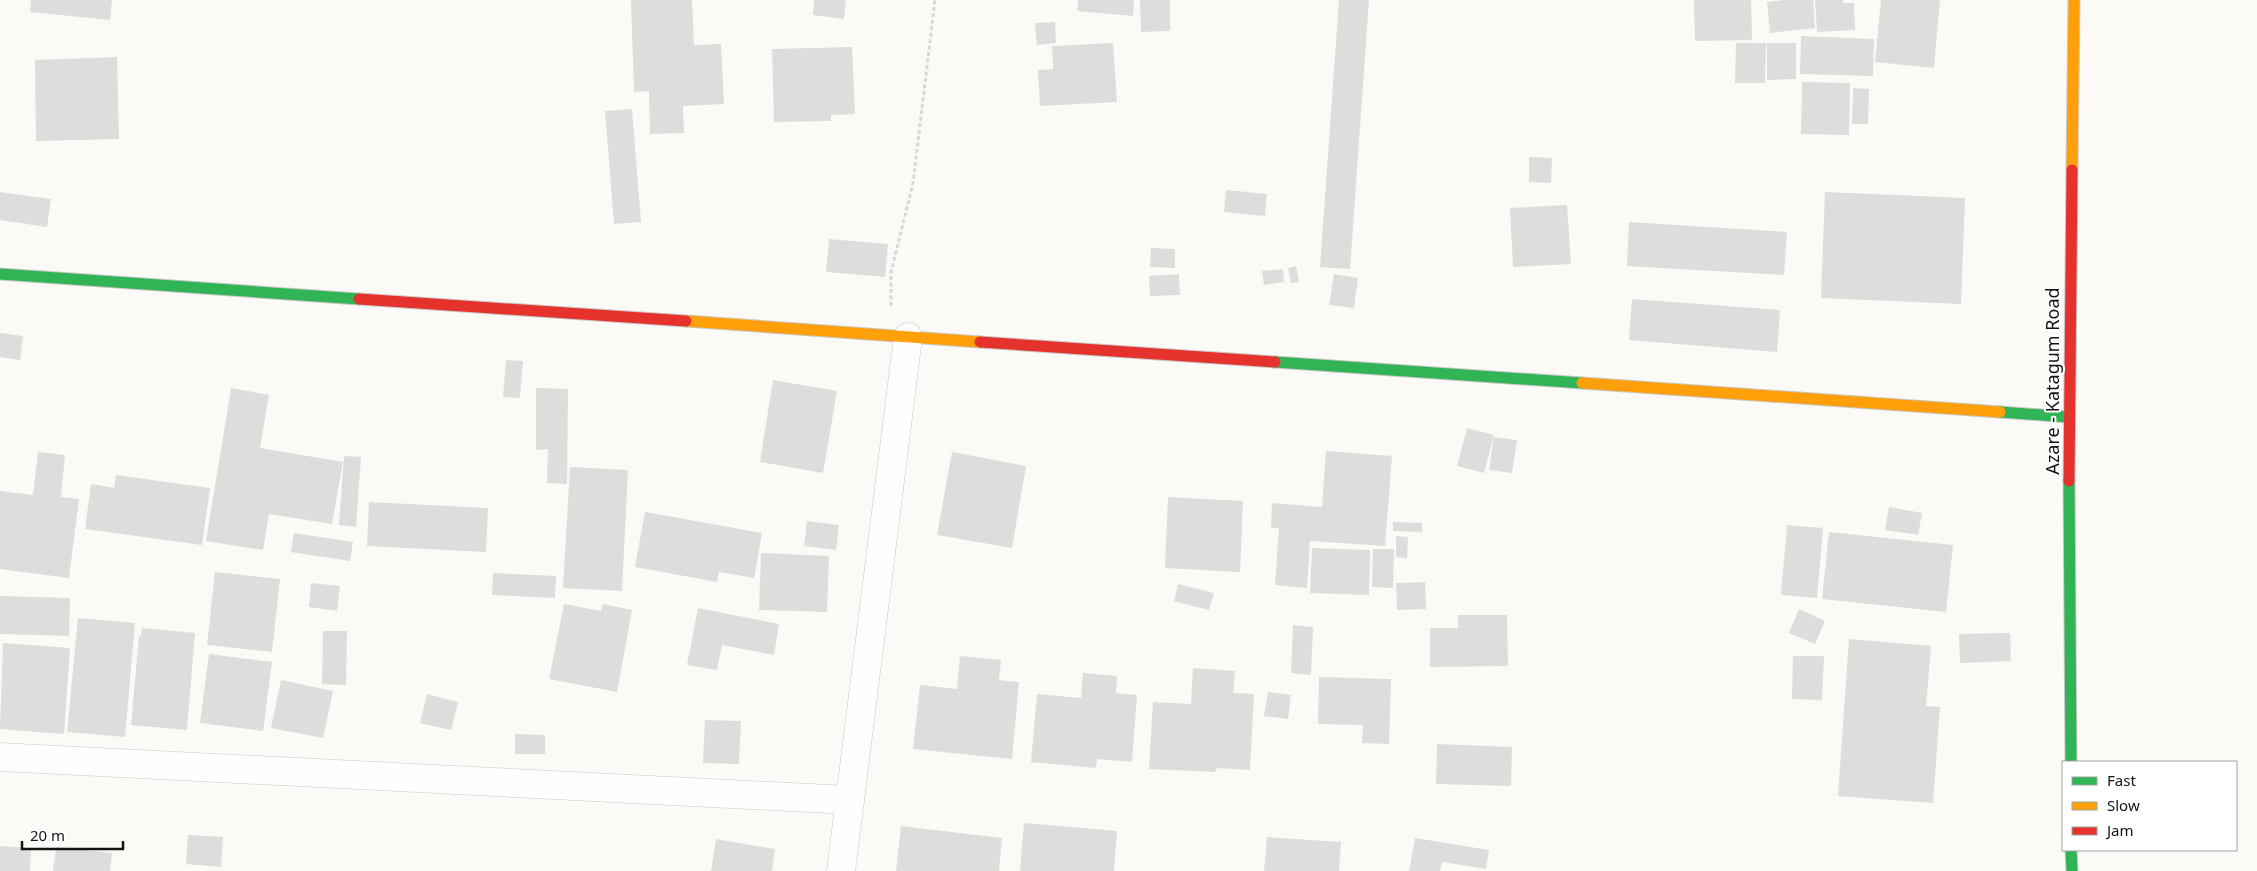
<svg xmlns="http://www.w3.org/2000/svg" width="2257" height="871" font-family="'Noto Sans',sans-serif">
	<rect width="100%" height="100%" fill="#fcfaf7"/>
	<!-- building -->
	<g fill="#dedddb">
		<path d="M 31,0 L 112,0 L 110,20 L 30,12 Z"/>
		<path d="M 631,0 L 692,0 L 694,45 L 721,44 L 724,104 L 683,106 L 684,133 L 650,134 L 649,91 L 634,92 Z"/>
		<path d="M 814,0 L 846,0 L 844,19 L 813,15 Z"/>
		<path d="M 1078,0 L 1134,0 L 1133,16 L 1077,11 Z"/>
		<path d="M 1140,0 L 1170,0 L 1170,31 L 1141,32 Z"/>
		<path d="M 1339,0 L 1369,0 L 1350,269 L 1320,267 Z"/>
		<path d="M 1694,0 L 1751,0 L 1752,40 L 1695,41 Z"/>
		<path d="M 1783,0 L 1813,0 L 1815,28 L 1770,33 L 1767,2 Z"/>
		<path d="M 1815,0 L 1843,0 L 1843,3 L 1854,3 L 1855,30 L 1817,32 Z"/>
		<path d="M 1881,0 L 1940,0 L 1934,68 L 1875,62 Z"/>
		<path d="M 1055,22 L 1056,43 L 1037,45 L 1035,23 Z"/>
		<path d="M 1801,36 L 1874,39 L 1873,76 L 1800,74 Z"/>
		<path d="M 1113,43 L 1117,102 L 1040,106 L 1038,70 L 1053,69 L 1052,46 Z"/>
		<path d="M 1736,43 L 1766,43 L 1765,83 L 1735,83 Z"/>
		<path d="M 1767,43 L 1796,43 L 1796,79 L 1767,80 Z"/>
		<path d="M 852,47 L 855,114 L 831,115 L 831,121 L 774,122 L 772,49 Z"/>
		<path d="M 117,57 L 119,139 L 36,141 L 35,60 Z"/>
		<path d="M 1802,82 L 1850,83 L 1849,135 L 1801,134 Z"/>
		<path d="M 1853,88 L 1869,89 L 1868,124 L 1852,124 Z"/>
		<path d="M 632,109 L 641,222 L 614,224 L 605,111 Z"/>
		<path d="M 1529,157 L 1552,158 L 1551,183 L 1529,182 Z"/>
		<path d="M 1226,190 L 1267,194 L 1265,216 L 1224,212 Z"/>
		<path d="M 0,192 L 51,199 L 47,227 L 0,220 Z"/>
		<path d="M 1825,192 L 1965,198 L 1961,304 L 1821,298 Z"/>
		<path d="M 1567,205 L 1571,264 L 1513,267 L 1510,208 Z"/>
		<path d="M 1629,222 L 1787,232 L 1784,275 L 1627,266 Z"/>
		<path d="M 829,239 L 888,244 L 885,277 L 826,272 Z"/>
		<path d="M 1151,248 L 1175,249 L 1175,268 L 1150,267 Z"/>
		<path d="M 1296,266 L 1299,282 L 1291,283 L 1288,268 Z"/>
		<path d="M 1283,269 L 1284,282 L 1264,285 L 1262,271 Z"/>
		<path d="M 1179,274 L 1180,295 L 1150,296 L 1149,276 Z"/>
		<path d="M 1334,274 L 1358,278 L 1354,308 L 1329,305 Z"/>
		<path d="M 1632,299 L 1780,310 L 1777,352 L 1629,340 Z"/>
		<path d="M 0,333 L 23,336 L 20,360 L 0,357 Z"/>
		<path d="M 506,360 L 523,361 L 520,398 L 503,397 Z"/>
		<path d="M 773,380 L 837,391 L 823,473 L 760,462 Z"/>
		<path d="M 231,388 L 269,395 L 260,448 L 343,462 L 332,524 L 269,514 L 263,550 L 206,541 Z"/>
		<path d="M 536,388 L 568,389 L 567,484 L 547,483 L 548,449 L 536,450 Z"/>
		<path d="M 1467,428 L 1494,435 L 1484,473 L 1457,466 Z"/>
		<path d="M 1494,437 L 1517,440 L 1512,473 L 1489,470 Z"/>
		<path d="M 1326,451 L 1392,456 L 1385,546 L 1310,541 L 1307,588 L 1275,585 L 1279,528 L 1271,528 L 1272,503 L 1322,507 Z"/>
		<path d="M 38,452 L 65,455 L 61,497 L 79,499 L 69,578 L 0,569 L 0,491 L 33,495 Z"/>
		<path d="M 952,452 L 1026,466 L 1012,548 L 937,535 Z"/>
		<path d="M 344,456 L 361,457 L 356,527 L 339,525 Z"/>
		<path d="M 570,467 L 628,470 L 622,591 L 563,588 Z"/>
		<path d="M 116,475 L 210,488 L 202,545 L 85,529 L 91,484 L 114,488 Z"/>
		<path d="M 1168,497 L 1243,501 L 1240,572 L 1165,568 Z"/>
		<path d="M 369,502 L 488,508 L 486,552 L 367,546 Z"/>
		<path d="M 1889,507 L 1922,513 L 1918,535 L 1885,530 Z"/>
		<path d="M 645,512 L 762,533 L 754,578 L 719,572 L 717,582 L 635,567 Z"/>
		<path d="M 807,521 L 839,525 L 836,550 L 804,546 Z"/>
		<path d="M 1393,522 L 1422,523 L 1422,532 L 1393,531 Z"/>
		<path d="M 1787,525 L 1823,528 L 1817,598 L 1781,595 Z"/>
		<path d="M 1829,532 L 1953,545 L 1946,612 L 1822,599 Z"/>
		<path d="M 294,533 L 353,542 L 350,561 L 291,552 Z"/>
		<path d="M 1396,536 L 1408,537 L 1407,558 L 1396,557 Z"/>
		<path d="M 1312,548 L 1370,550 L 1369,595 L 1310,593 Z"/>
		<path d="M 1373,549 L 1394,549 L 1393,588 L 1372,587 Z"/>
		<path d="M 761,553 L 829,556 L 827,612 L 759,610 Z"/>
		<path d="M 215,572 L 280,579 L 272,652 L 207,645 Z"/>
		<path d="M 493,573 L 556,576 L 555,598 L 492,595 Z"/>
		<path d="M 1425,582 L 1426,609 L 1397,610 L 1396,583 Z"/>
		<path d="M 311,583 L 340,586 L 337,611 L 309,607 Z"/>
		<path d="M 1178,584 L 1214,593 L 1209,610 L 1174,601 Z"/>
		<path d="M 0,596 L 70,598 L 69,636 L 0,634 Z"/>
		<path d="M 564,604 L 601,611 L 603,604 L 632,610 L 617,692 L 549,679 Z"/>
		<path d="M 698,608 L 779,624 L 774,655 L 722,645 L 717,670 L 687,665 Z"/>
		<path d="M 1799,609 L 1825,621 L 1815,644 L 1789,633 Z"/>
		<path d="M 1458,615 L 1507,615 L 1508,666 L 1430,667 L 1430,628 L 1458,628 Z"/>
		<path d="M 78,618 L 135,623 L 125,737 L 67,732 Z"/>
		<path d="M 1293,625 L 1313,627 L 1311,675 L 1291,673 Z"/>
		<path d="M 142,628 L 195,633 L 187,730 L 131,725 L 139,636 L 141,636 Z"/>
		<path d="M 323,631 L 347,631 L 346,685 L 322,684 Z"/>
		<path d="M 2010,633 L 2011,661 L 1960,663 L 1959,634 Z"/>
		<path d="M 1849,639 L 1931,646 L 1926,706 L 1940,707 L 1933,803 L 1838,796 Z"/>
		<path d="M 3,643 L 70,648 L 64,734 L 0,729 Z"/>
		<path d="M 209,654 L 272,662 L 263,731 L 200,723 Z"/>
		<path d="M 960,656 L 1001,660 L 999,680 L 1019,682 L 1012,759 L 913,749 L 920,685 L 957,689 Z"/>
		<path d="M 1793,656 L 1824,656 L 1822,700 L 1792,699 Z"/>
		<path d="M 1193,668 L 1235,671 L 1233,693 L 1254,694 L 1250,770 L 1216,768 L 1215,772 L 1149,769 L 1153,702 L 1191,704 Z"/>
		<path d="M 1083,673 L 1117,676 L 1116,693 L 1137,695 L 1132,762 L 1097,759 L 1096,768 L 1031,762 L 1037,694 L 1081,698 Z"/>
		<path d="M 1319,677 L 1391,679 L 1389,744 L 1362,743 L 1363,725 L 1318,724 Z"/>
		<path d="M 281,680 L 333,691 L 323,738 L 271,728 Z"/>
		<path d="M 1268,692 L 1291,695 L 1288,719 L 1264,716 Z"/>
		<path d="M 427,694 L 458,702 L 451,730 L 420,723 Z"/>
		<path d="M 705,720 L 741,721 L 739,764 L 703,763 Z"/>
		<path d="M 515,734 L 545,735 L 545,754 L 515,754 Z"/>
		<path d="M 1437,744 L 1512,747 L 1511,786 L 1436,784 Z"/>
		<path d="M 1024,823 L 1117,831 L 1114,871 L 1020,871 Z"/>
		<path d="M 901,826 L 1002,838 L 999,871 L 896,871 Z"/>
		<path d="M 188,835 L 223,837 L 221,867 L 186,864 Z"/>
		<path d="M 1267,837 L 1341,842 L 1339,871 L 1264,871 Z"/>
		<path d="M 1415,838 L 1489,850 L 1486,869 L 1442,862 L 1440,871 L 1409,871 Z"/>
		<path d="M 716,839 L 775,849 L 772,871 L 711,871 Z"/>
		<path d="M 0,846 L 31,848 L 30,871 L 0,871 Z"/>
		<path d="M 56,847 L 112,853 L 110,871 L 53,871 Z"/>
	</g>
	<g fill="none" stroke-linecap="round" stroke-linejoin="round">
		<!-- street casing -->
		<g stroke="#cac8c7" stroke-width="29">
			<g id="street">
				<path d="M 0,757 L 850,800"/>
				<path d="M 841,871 L 908,337"/>
			</g>
		</g>
		<!-- fast casing -->
		<g stroke="#cac8c7" stroke-width="13">
			<g id="fast">
				<path d="M 0,274 L 359,299"/>
				<path d="M 1275,362 L 1582,383"/>
				<path d="M 2000,412 L 2068,417"/>
				<path d="M 2069,481 L 2071,762"/>
				<path d="M 2071,850 L 2072,871"/>
			</g>
		</g>
		<!-- slow casing -->
		<g stroke="#cac8c7" stroke-width="13">
			<g id="slow">
				<path d="M 2072,170 L 2074,0"/>
				<path d="M 686,321 L 980,342"/>
				<path d="M 1582,383 L 2000,412"/>
			</g>
		</g>
		<!-- jam casing -->
		<g stroke="#cac8c7" stroke-width="13">
			<g id="jam">
				<path d="M 359,299 L 686,321"/>
				<path d="M 980,342 L 1275,362"/>
				<path d="M 2069,481 L 2072,170"/>
			</g>
		</g>
		<!-- path -->
		<path stroke="#d8d8d8" stroke-width="3" stroke-dasharray="4 2.5" stroke-linecap="butt" d="M 891,306 L 891,272 L 913,183 L 935,0"/>
		<!-- street -->
		<use href="#street" stroke="#fffefe" stroke-width="28"/>
		<!-- fast -->
		<use href="#fast" stroke="#30b455" stroke-width="11"/>
		<!-- slow -->
		<use href="#slow" stroke="#ff9f0a" stroke-width="11"/>
		<!-- jam -->
		<use href="#jam" stroke="#e5322d" stroke-width="11"/>
	</g>
	<g text-anchor="middle" dominant-baseline="central" stroke-width="4" stroke-linejoin="round" paint-order="stroke">
		<!-- street labels -->
		<g font-size="18" fill="#141312" stroke="#fff">
			<text transform="translate(2052 381) rotate(-90)">Azare - Katagum Road</text>
		</g>
	</g>
	<!-- legend -->
	<rect x="2062" y="761" width="175" height="90" fill="#ffffff" stroke="#a1a1a0"/>
	<rect x="2072" y="777" width="25" height="8" fill="#30b455" stroke="#a1a1a0"/>
	<text x="2107" y="786" font-size="15" fill="#141312">Fast</text>
	<rect x="2072" y="802" width="25" height="8" fill="#ff9f0a" stroke="#a1a1a0"/>
	<text x="2107" y="811" font-size="15" fill="#141312">Slow</text>
	<rect x="2072" y="827" width="25" height="8" fill="#e5322d" stroke="#a1a1a0"/>
	<text x="2107" y="836" font-size="15" fill="#141312">Jam</text>
	<!-- scale -->
	<path d="M22 841v8h101v-8" fill="none" stroke="#141312" stroke-width="2.5"/>
	<text x="30" y="841" font-size="15" fill="#141312" stroke="#ffffff" stroke-width="4" paint-order="stroke">20 m</text>
</svg>
